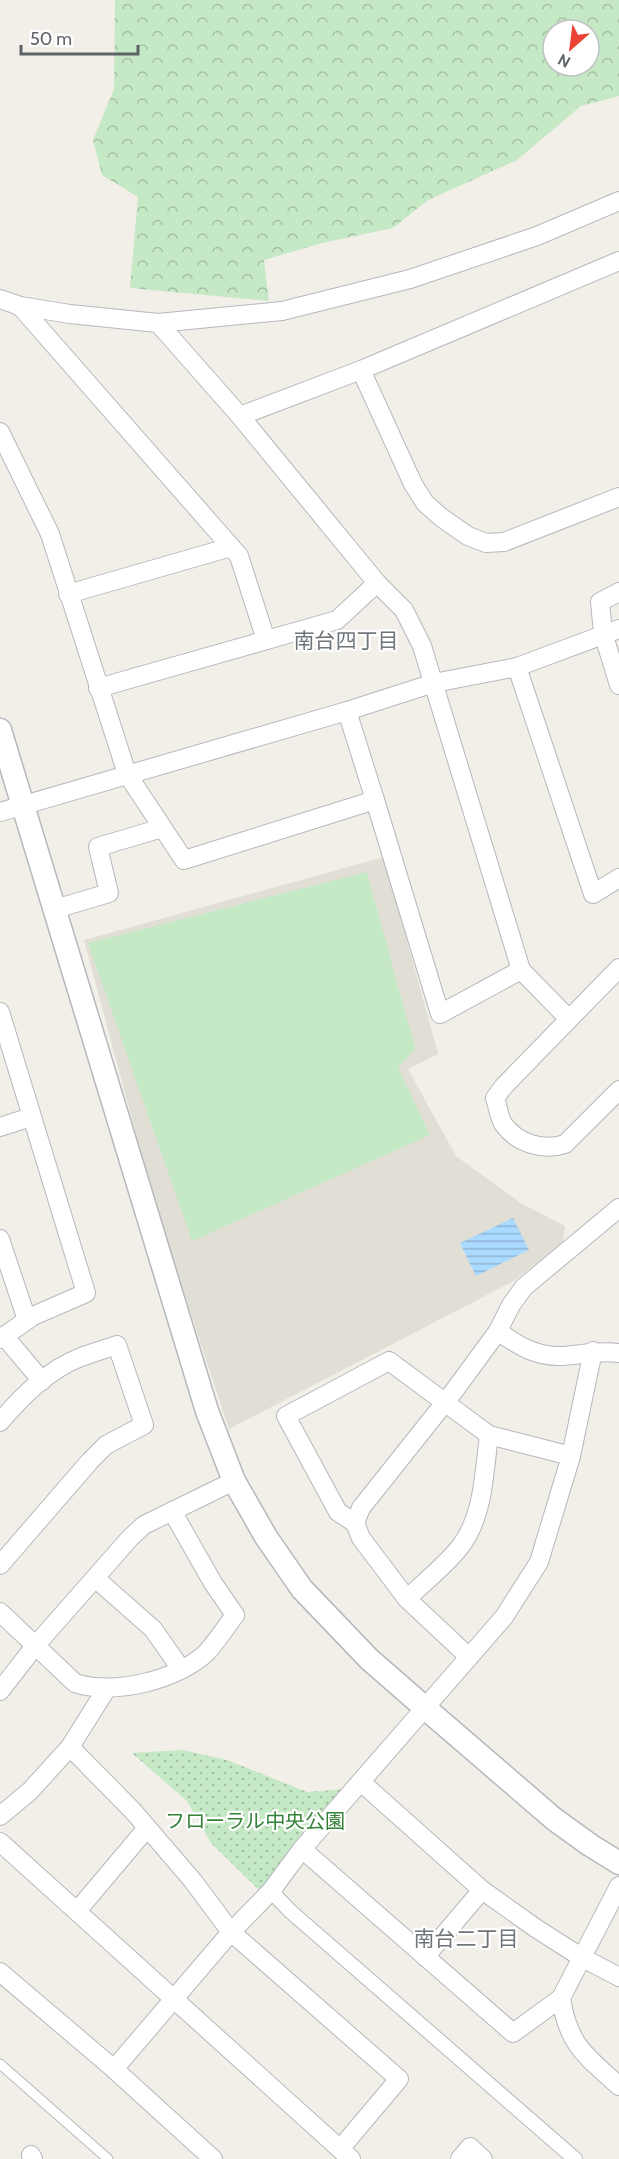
<svg xmlns="http://www.w3.org/2000/svg" width="619" height="2159" font-family="Cabin,'Noto Sans JP',sans-serif">
	<defs>
		<pattern id="green-dots" width="8" height="8" patternUnits="userSpaceOnUse" patternTransform="scale(1.5)"><rect width="8" height="8" fill="#c5e8c5"/><path d="M2 2h.1M6 6h.1" fill="none" stroke="#a3c0a4" stroke-width="1.8" stroke-linecap="round"/></pattern>
		<pattern id="forest-crowns" width="20" height="18" patternUnits="userSpaceOnUse" patternTransform="scale(1.5)"><rect width="20" height="18" fill="#c5e8c5"/><path d="M2 6a3 3 0 1 1 6 0M12 15a3 3 0 1 1 6 0" fill="none" stroke="#a3c0a4"/></pattern>
		<pattern id="water-rules" width="6" height="5" patternUnits="userSpaceOnUse" patternTransform="scale(1.5)"><rect width="6" height="5" fill="#aadaff"/><path d="M0 2.5h6" fill="none" stroke="#8eb4d2"/></pattern>
	</defs>
	<rect width="100%" height="100%" fill="#f1efe8"/>
	<!-- education -->
	<path fill="#e1ded6" d="M 384,857 L 438,1054 L 408,1069 L 456,1156 L 522,1204 L 565,1226 L 563,1242 L 512,1282 L 229,1429 L 155,1205 L 84,940 Z"/>
	<!-- green -->
	<path fill="url(#green-dots)" d="M 182,1750 L 227,1760 L 307,1792 L 347,1789 L 259,1890 L 211,1843 L 187,1801 L 132,1753 Z"/>
	<!-- forest -->
	<path fill="url(#forest-crowns)" fill-rule="evenodd" d="M 115,0 L 619,0 L 619,96 L 581,106 L 517,160 L 428,200 L 393,228 L 322,243 L 264,260 L 269,301 L 130,288 L 138,197 L 102,175 L 93,140 L 114,89 ZM 553,30 L 589,30 L 589,66 L 553,66 Z"/>
	<!-- pitch -->
	<path fill="#c5e8c5" d="M 367,872 L 415,1048 L 398,1068 L 430,1135 L 192,1241 L 88,943 Z"/>
	<!-- water -->
	<path fill="url(#water-rules)" d="M 513,1218 L 529,1250 L 476,1276 L 460,1243 Z"/>
	<g fill="none" stroke-linecap="round" stroke-linejoin="round">
		<!-- service casing -->
		<g stroke="#b5b8bc" stroke-width="11">
			<path id="service" d="M 0,2064 L 108,2159"/>
		</g>
		<!-- pedestrian casing -->
		<g stroke="#b5b8bc" stroke-width="16">
			<path id="pedestrian" d="M 271,1891 L 290,1911 L 575,2159"/>
		</g>
		<!-- minor casing -->
		<g stroke="#b5b8bc" stroke-width="20">
			<g id="minor">
				<path d="M 0,299 L 20,306 L 70,314 L 158,323 L 282,311 L 410,279 L 537,236 L 619,201"/>
				<path d="M 20,306 L 239,556 L 266,640"/>
				<path d="M 158,323 L 240,416 L 377,583 L 404,610 L 422,646 L 521,970 L 569,1019"/>
				<path d="M 361,370 L 413,484 L 425,503 L 442,518 L 468,536 L 486,543 L 504,542 L 619,497"/>
				<path d="M 240,416 L 361,370 L 619,261"/>
				<path d="M 0,432 L 50,534 L 127,774 L 184,860 L 375,800 L 440,1014 L 521,970"/>
				<path d="M 619,592 L 600,602 L 603,633 L 619,685"/>
				<path d="M 68,594 L 231,547"/>
				<path d="M 517,667 L 593,894 L 619,878"/>
				<path d="M 98,688 L 337,620 L 377,583"/>
				<path d="M 347,711 L 375,800"/>
				<path d="M 0,812 L 347,711 L 434,683 L 517,667 L 619,629"/>
				<path d="M 55,909 L 109,893 L 98,847 L 162,828"/>
				<path d="M 619,968 L 504,1086 L 495,1098 C 498,1106 499,1119 504,1125 C 518,1144 544,1151 565,1144 L 619,1090"/>
				<path d="M 0,1012 L 86,1293 L 33,1316 L 0,1339"/>
				<path d="M 0,1127 L 31,1117"/>
				<path d="M 0,1239 L 27,1320"/>
				<path d="M 498,1331 C 518,1346 537,1357 562,1356 C 582,1355 599,1350 619,1353"/>
				<path d="M 4,1336 L 42,1381"/>
				<path d="M 0,1422 C 22,1396 48,1370 81,1357 C 92,1353 105,1349 117,1345 L 144,1425 L 106,1445 L 90,1461 L 0,1565"/>
				<path d="M 355,1523 L 361,1508 L 454,1391 L 498,1331 L 511,1305 L 524,1287 L 619,1208"/>
				<path d="M 95,1578 L 153,1629 L 181,1669"/>
				<path d="M 407,1599 C 424,1582 445,1566 460,1547 C 484,1516 484,1472 489,1435"/>
				<path d="M 0,1612 L 75,1683 C 112,1696 179,1680 207,1652 C 217,1641 226,1627 235,1615 L 213,1583 L 172,1511"/>
				<path d="M 469,1657 L 407,1599 L 361,1538 L 355,1523 L 338,1512 L 286,1416 L 389,1361 L 489,1435 L 571,1456"/>
				<path d="M 0,1691 L 35,1646 L 130,1538 L 144,1525 L 234,1481"/>
				<path d="M 70,1747 L 133,1811 L 193,1881 L 231,1932 L 399,2079 L 340,2149"/>
				<path d="M 361,1782 L 482,1890 L 537,1929 L 581,1957 L 619,1977"/>
				<path d="M 0,1816 L 30,1791 L 70,1747 L 107,1688"/>
				<path d="M 0,1842 L 351,2159"/>
				<path d="M 302,1849 L 513,2033 L 561,1998"/>
				<path d="M 619,1886 L 561,1998 C 568,2045 586,2056 619,2086"/>
				<path d="M 77,1911 L 147,1828"/>
				<path d="M 425,1957 L 482,1890"/>
				<path d="M 0,1972 L 114,2069 L 213,2159"/>
				<path d="M 114,2069 L 231,1932 L 271,1891 L 302,1849 L 504,1617 L 539,1562 L 571,1456 L 593,1351"/>
				<path d="M 31,2155 L 33,2159"/>
				<path d="M 460,2159 L 470,2147 L 483,2159"/>
			</g>
		</g>
		<!-- tertiary casing -->
		<g stroke="#b5b8bc" stroke-width="25">
			<path id="tertiary" d="M 0,730 L 207,1411 L 234,1481 L 266,1537 L 302,1589 L 369,1659 L 424,1707 L 554,1819 L 590,1845 L 619,1863"/>
		</g>
		<!-- service -->
		<use href="#service" stroke="#fff" stroke-width="9"/>
		<!-- pedestrian -->
		<use href="#pedestrian" stroke="#fff" stroke-width="14"/>
		<!-- minor -->
		<use href="#minor" stroke="#fff" stroke-width="18"/>
		<!-- tertiary -->
		<use href="#tertiary" stroke="#fff" stroke-width="22"/>
	</g>
	<g text-anchor="middle" dominant-baseline="central" stroke-width="4.5" stroke-linejoin="round" paint-order="stroke">
		<!-- park labels -->
		<g font-size="20" fill="#348238" stroke="#fff">
			<text x="255" y="1821">フローラル中央公園</text>
		</g>
		<!-- neighbourhood labels -->
		<g font-size="21" fill="#70757a" stroke="#fff">
			<text x="346" y="640">南台四丁目</text>
			<text x="466" y="1938">南台二丁目</text>
		</g>
	</g>
	<!-- north arrow -->
	<g transform="translate(571 48) rotate(208)"><circle r="28" fill="#ffffff" stroke="#bfc1c3" stroke-width="1.5"/>
	<path d="M0-4.5L10 22L0 15L-10 22Z" fill="#ea4335"/>
	<text y="-9" font-size="16" font-weight="bold" text-anchor="middle" fill="#5f6368">N</text>
	</g>
	<!-- scale -->
	<path d="M21 45v9h117v-9" fill="none" stroke="#5f6368" stroke-width="3"/>
	<text x="30" y="45" font-size="18" fill="#5f6368" stroke="#ffffff" stroke-width="4.5" paint-order="stroke">50 m</text>
</svg>
